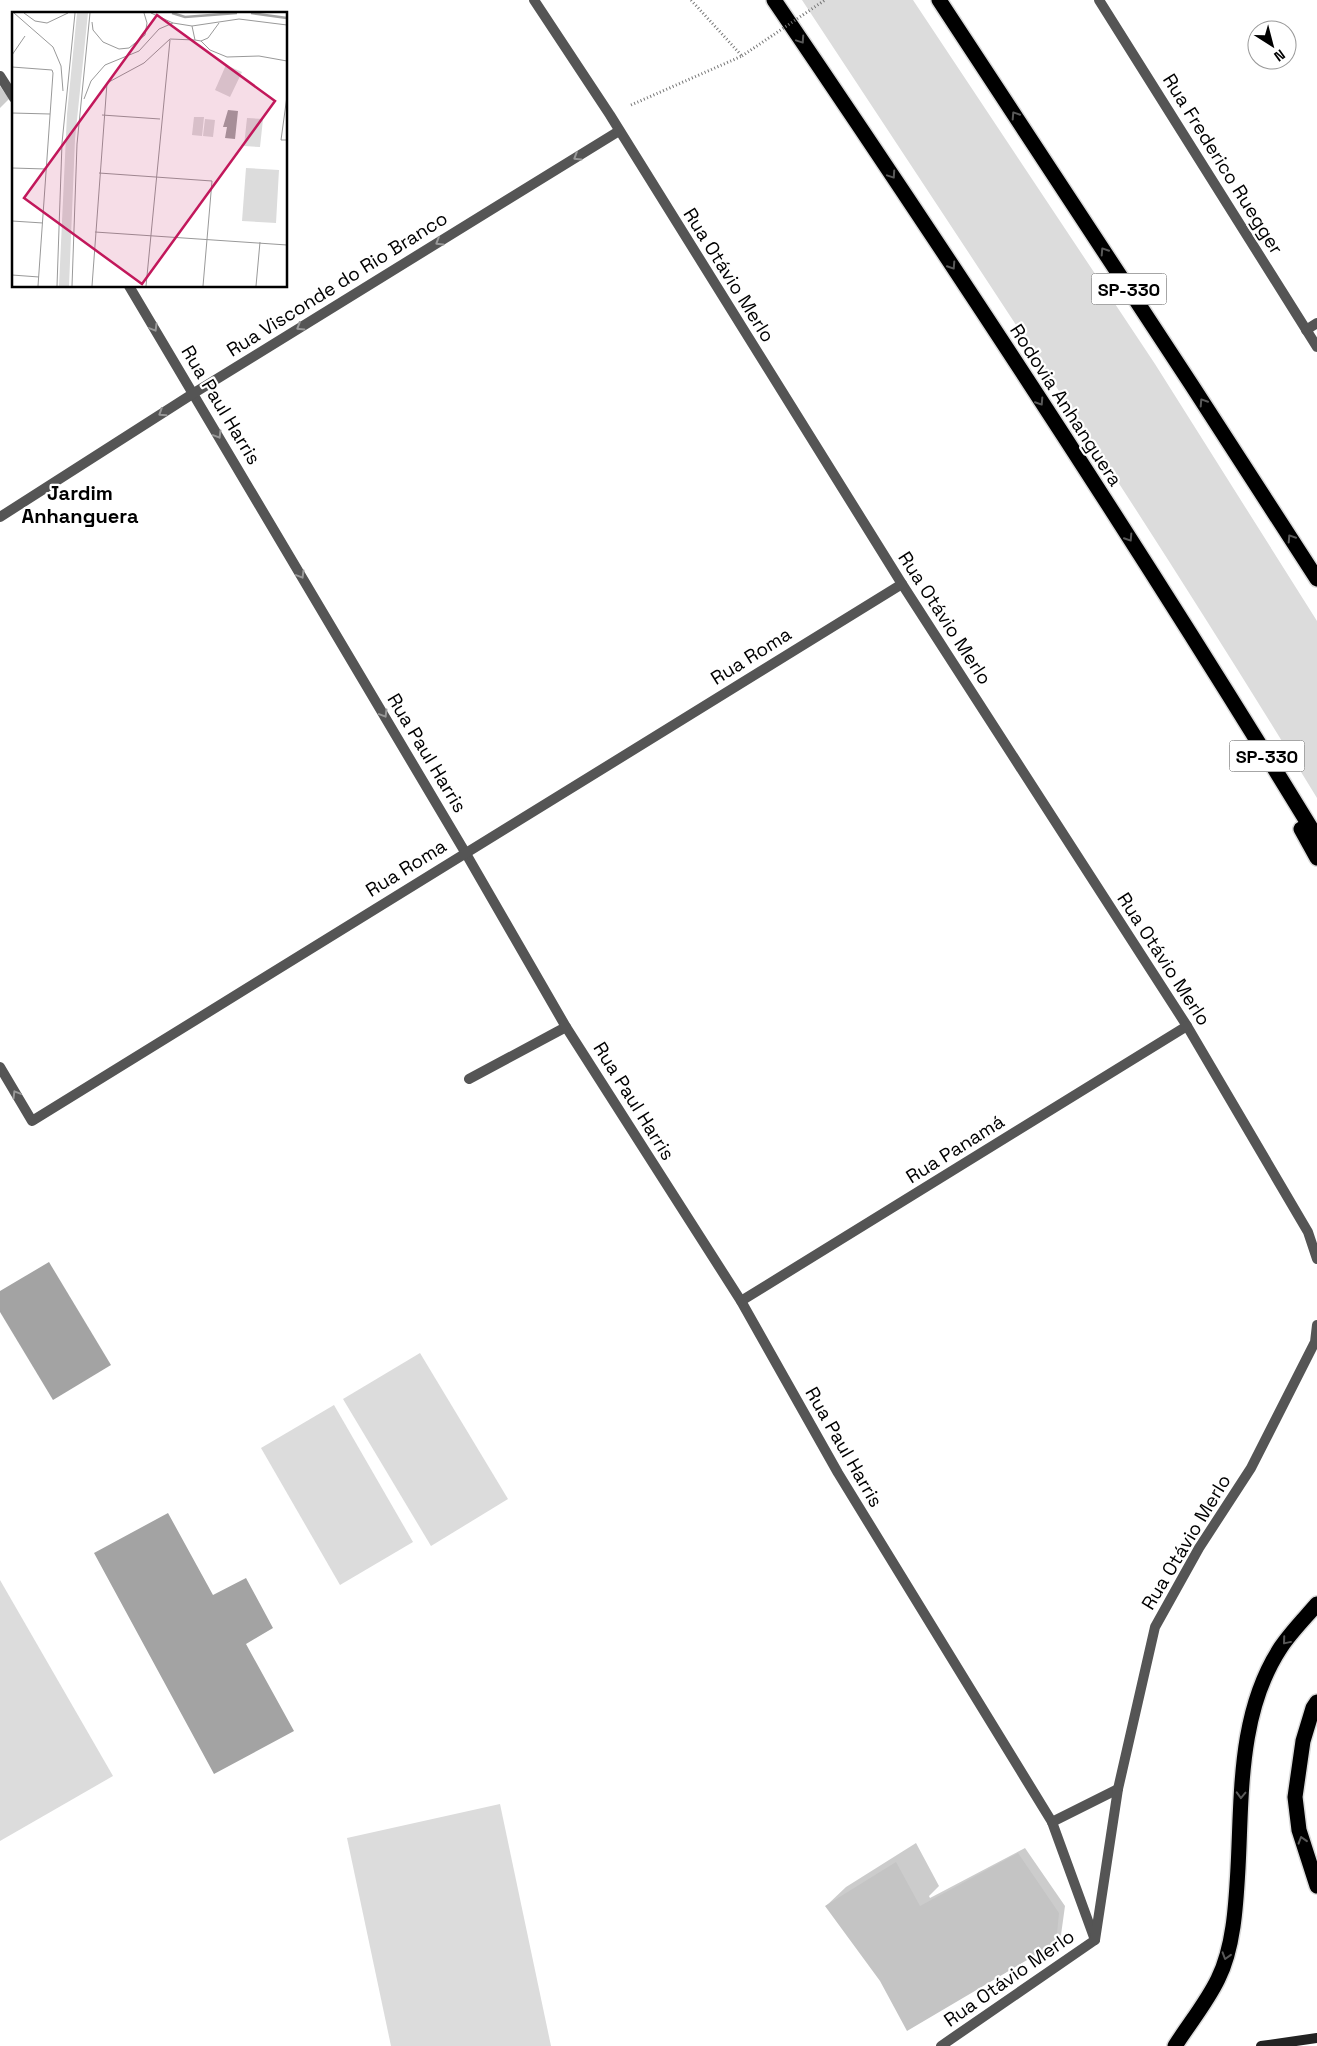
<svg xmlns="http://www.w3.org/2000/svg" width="1317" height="2046" font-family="'Space Grotesk',sans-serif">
	<rect width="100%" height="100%" fill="#fff"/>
	<!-- green -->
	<g fill="#dcdcdc">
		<path d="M 802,0 L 913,0 L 1155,364 L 1317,621 L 1317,798 C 1152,528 976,264 802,0 Z"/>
		<path d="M 420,1353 L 508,1499 L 431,1546 L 343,1399 Z"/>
		<path d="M 334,1405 L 413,1542 L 340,1585 L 261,1448 Z"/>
		<path d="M 0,1580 L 113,1776 L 0,1841 Z"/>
		<path d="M 500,1804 L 551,2046 L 391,2046 L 347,1838 Z"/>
	</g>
	<!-- water -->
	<g fill="#a3a3a3">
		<path d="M 49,1262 L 111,1365 L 53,1400 L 0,1312 L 0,1291 Z"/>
		<path d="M 168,1513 L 213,1595 L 246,1578 L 273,1628 L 246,1644 L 294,1731 L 214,1774 L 94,1553 Z"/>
	</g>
	<!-- shadow -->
	<g fill="#0003">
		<path d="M 0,86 L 9,99 L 0,108 Z"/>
		<path d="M 916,1843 L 939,1886 L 929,1896 L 930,1898 L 1025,1848 L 1065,1906 L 1061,1935 L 1055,1942 L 881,1980 L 826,1906 L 846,1887 Z"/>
	</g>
	<!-- building -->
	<path fill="#c4c4c4" d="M 1018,1853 L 1059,1913 L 1056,1943 L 907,2031 L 880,1981 L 825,1906 L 896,1862 L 920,1906 Z"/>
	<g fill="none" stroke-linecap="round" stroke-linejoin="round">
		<!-- motorway casing -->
		<g stroke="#dbdbdb" stroke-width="18">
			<g id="motorway">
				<path d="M 774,0 C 961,275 1144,554 1317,838"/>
				<path d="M 939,0 L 1191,384 L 1317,579"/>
				<path d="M 1301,829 L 1317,858"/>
				<path d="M 1317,1702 L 1313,1708 L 1303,1741 L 1295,1797 L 1299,1830 L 1317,1886"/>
				<path d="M 1175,2046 C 1189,2024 1207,2002 1218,1979 C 1234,1947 1236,1903 1238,1868 C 1242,1794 1238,1712 1281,1647 C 1291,1632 1305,1618 1317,1604"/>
			</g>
		</g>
		<!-- path -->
		<path stroke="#777" stroke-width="3" stroke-dasharray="1 2.5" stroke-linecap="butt" d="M 631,105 L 742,56 L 691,0"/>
		<!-- service -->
		<path stroke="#555" stroke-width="10" d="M 469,1079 L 566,1027"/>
		<!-- minor -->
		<g stroke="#555" stroke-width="10">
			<path d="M 534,0 L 610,115 L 902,584 L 1187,1026 L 1308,1232 L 1317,1259"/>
			<path d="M 1099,0 L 1317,347"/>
			<path d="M 0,76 L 14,98"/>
			<path d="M 129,286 L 465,852 L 566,1027 L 741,1301 L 838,1473 L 1052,1822 L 1095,1940"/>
			<path d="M 1306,330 L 1317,323"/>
			<path d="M 0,517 L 194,393 L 619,131"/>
			<path d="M 0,1067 L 32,1121 L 902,584"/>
			<path d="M 741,1301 L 1187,1026"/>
			<path d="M 1052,1822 L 1118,1789"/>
			<path d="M 941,2046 L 1095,1940 L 1118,1789 L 1155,1627 L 1199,1548 L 1251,1468 L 1315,1342 L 1317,1325"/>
		</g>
		<!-- secondary -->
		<path stroke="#222" stroke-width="10" d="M 1261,2046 L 1317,2038"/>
		<!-- motorway -->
		<use href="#motorway" stroke="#000" stroke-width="15"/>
		<!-- path-bridge -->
		<path stroke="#777" stroke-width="3" stroke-dasharray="1 2.5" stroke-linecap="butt" d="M 742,56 L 825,0"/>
	</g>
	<!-- one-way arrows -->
	<defs><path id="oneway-chevron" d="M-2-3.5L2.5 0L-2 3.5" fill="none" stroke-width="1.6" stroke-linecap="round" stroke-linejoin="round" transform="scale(1.25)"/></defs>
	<g stroke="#595959">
		<use href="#oneway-chevron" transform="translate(801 40) rotate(56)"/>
		<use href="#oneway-chevron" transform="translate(1015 115) rotate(-123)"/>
		<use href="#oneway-chevron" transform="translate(892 175) rotate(56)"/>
		<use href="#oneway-chevron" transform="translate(1104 251) rotate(-123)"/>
		<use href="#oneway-chevron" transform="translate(952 266) rotate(57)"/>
		<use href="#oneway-chevron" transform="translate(1040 402) rotate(57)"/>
		<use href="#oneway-chevron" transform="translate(1203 402) rotate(-123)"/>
		<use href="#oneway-chevron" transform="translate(1129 538) rotate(57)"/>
		<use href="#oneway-chevron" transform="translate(1291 538) rotate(-123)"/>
		<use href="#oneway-chevron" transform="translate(1286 1641) rotate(130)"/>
		<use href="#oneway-chevron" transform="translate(1241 1795) rotate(92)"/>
		<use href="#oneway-chevron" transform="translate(1302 1840) rotate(-107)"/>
		<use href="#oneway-chevron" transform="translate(1226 1956) rotate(107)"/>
	</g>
	<g stroke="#999">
		<use href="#oneway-chevron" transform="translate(577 157) rotate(148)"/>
		<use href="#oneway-chevron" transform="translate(439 242) rotate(148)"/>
		<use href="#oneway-chevron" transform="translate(300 327) rotate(148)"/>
		<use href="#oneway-chevron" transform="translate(154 328) rotate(59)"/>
		<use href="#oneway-chevron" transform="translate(162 413) rotate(147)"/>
		<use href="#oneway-chevron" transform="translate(218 435) rotate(59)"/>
		<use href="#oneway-chevron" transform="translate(301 575) rotate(59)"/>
		<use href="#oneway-chevron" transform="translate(384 714) rotate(59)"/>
		<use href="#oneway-chevron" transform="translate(16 1094) rotate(-121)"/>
	</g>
	<g text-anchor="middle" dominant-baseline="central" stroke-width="4.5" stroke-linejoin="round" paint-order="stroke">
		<!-- shield labels -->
		<g fill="#fff" stroke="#4c4c4c" stroke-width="1">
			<rect x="1091.5" y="273.5" width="75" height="31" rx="4"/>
			<rect x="1229.5" y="740.5" width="75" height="31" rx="4"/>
		</g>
		<g font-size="18" font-weight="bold" fill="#000">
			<text x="1129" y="289">SP-330</text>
			<text x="1267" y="756">SP-330</text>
		</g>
		<!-- street labels -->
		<g font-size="19" fill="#000" stroke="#fff">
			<text transform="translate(1223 164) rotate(58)">Rua Frederico Ruegger</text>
			<text transform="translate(729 275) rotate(58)">Rua Otávio Merlo</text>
			<text transform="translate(337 284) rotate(-32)">Rua Visconde do Rio Branco</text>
			<text transform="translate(221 405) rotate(59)">Rua Paul Harris</text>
			<text transform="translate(1066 405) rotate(57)">Rodovia Anhanguera</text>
			<text transform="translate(945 618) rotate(57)">Rua Otávio Merlo</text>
			<text transform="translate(751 656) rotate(-32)">Rua Roma</text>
			<text transform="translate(427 753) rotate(59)">Rua Paul Harris</text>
			<text transform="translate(406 868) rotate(-32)">Rua Roma</text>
			<text transform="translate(1164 959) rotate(57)">Rua Otávio Merlo</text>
			<text transform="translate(634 1101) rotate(58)">Rua Paul Harris</text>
			<text transform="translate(955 1149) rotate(-32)">Rua Panamá</text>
			<text transform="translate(844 1447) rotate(60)">Rua Paul Harris</text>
			<text transform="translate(1186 1542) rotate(-59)">Rua Otávio Merlo</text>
			<text transform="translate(1009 1978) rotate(-35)">Rua Otávio Merlo</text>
		</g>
		<!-- neighbourhood labels -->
		<g font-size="20" font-weight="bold" fill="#000" stroke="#fff">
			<text x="80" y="493">Jardim<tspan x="80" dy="23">Anhanguera</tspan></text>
		</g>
	</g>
	<!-- overview -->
	<g transform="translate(12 12)">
		<rect width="275" height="275" fill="#fff"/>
		<path d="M 65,1 L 76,1 L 63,127 L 57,274 L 47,274 L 55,102 ZM 214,53 L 230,60 L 218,85 L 203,78 ZM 182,105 L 192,105 L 190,124 L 180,123 ZM 235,106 L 251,107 L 248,135 L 232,134 ZM 193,107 L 203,108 L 201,125 L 191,124 ZM 234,156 L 267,158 L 264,211 L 230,209 Z" fill="#dcdcdc"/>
		<path d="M 216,98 L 226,99 L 223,127 L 213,126 L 215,115 L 211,115 Z" fill="#a3a3a3"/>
		<path fill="none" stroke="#a3a3a3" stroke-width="2.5" d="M 160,1 L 173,5 L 225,1M 239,1 L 275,6"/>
		<path fill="none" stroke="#999" stroke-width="1" d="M 2,1 L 41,35 L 49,54 L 51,79M 12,1 L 23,9 L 35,11 L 56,1M 139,1 L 161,11 L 180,14 L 227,7 L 275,13M 80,10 L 81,18 L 91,30 L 107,37 L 117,36 L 133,23 L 135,11 L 132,1M 180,14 L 183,28 L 189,29 L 196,26 L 207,11M 189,29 L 198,38 L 215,45 L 247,44 L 275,49M 0,43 L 13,24M 0,55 L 40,58 L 41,61 L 26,274M 275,84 L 269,128 L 275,128M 72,87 L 79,69 L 93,53 L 127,39 L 147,17 L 161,11M 0,101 L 38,102M 90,103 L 148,107M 0,156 L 34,157M 87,161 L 200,169 L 191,274M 0,209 L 31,211M 83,220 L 275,233M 0,263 L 27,265M 45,274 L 50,131 L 63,1M 60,274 L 65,132 L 78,1M 80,274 L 95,71 L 132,51 L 158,27 L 183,28M 134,274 L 158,28M 244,274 L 248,230"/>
		<path fill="#c2185b" fill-opacity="0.15" stroke="#c2185b" stroke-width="2.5" d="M 145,3 L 263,89 L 130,272 L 12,186 Z"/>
		<rect width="275" height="275" fill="none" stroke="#000" stroke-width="2.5"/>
	</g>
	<!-- north arrow -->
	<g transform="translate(1272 45) rotate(144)"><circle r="24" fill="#ffffff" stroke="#999999"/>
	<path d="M0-4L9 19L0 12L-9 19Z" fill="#000000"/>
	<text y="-8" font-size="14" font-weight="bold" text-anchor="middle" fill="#000000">N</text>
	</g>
</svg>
